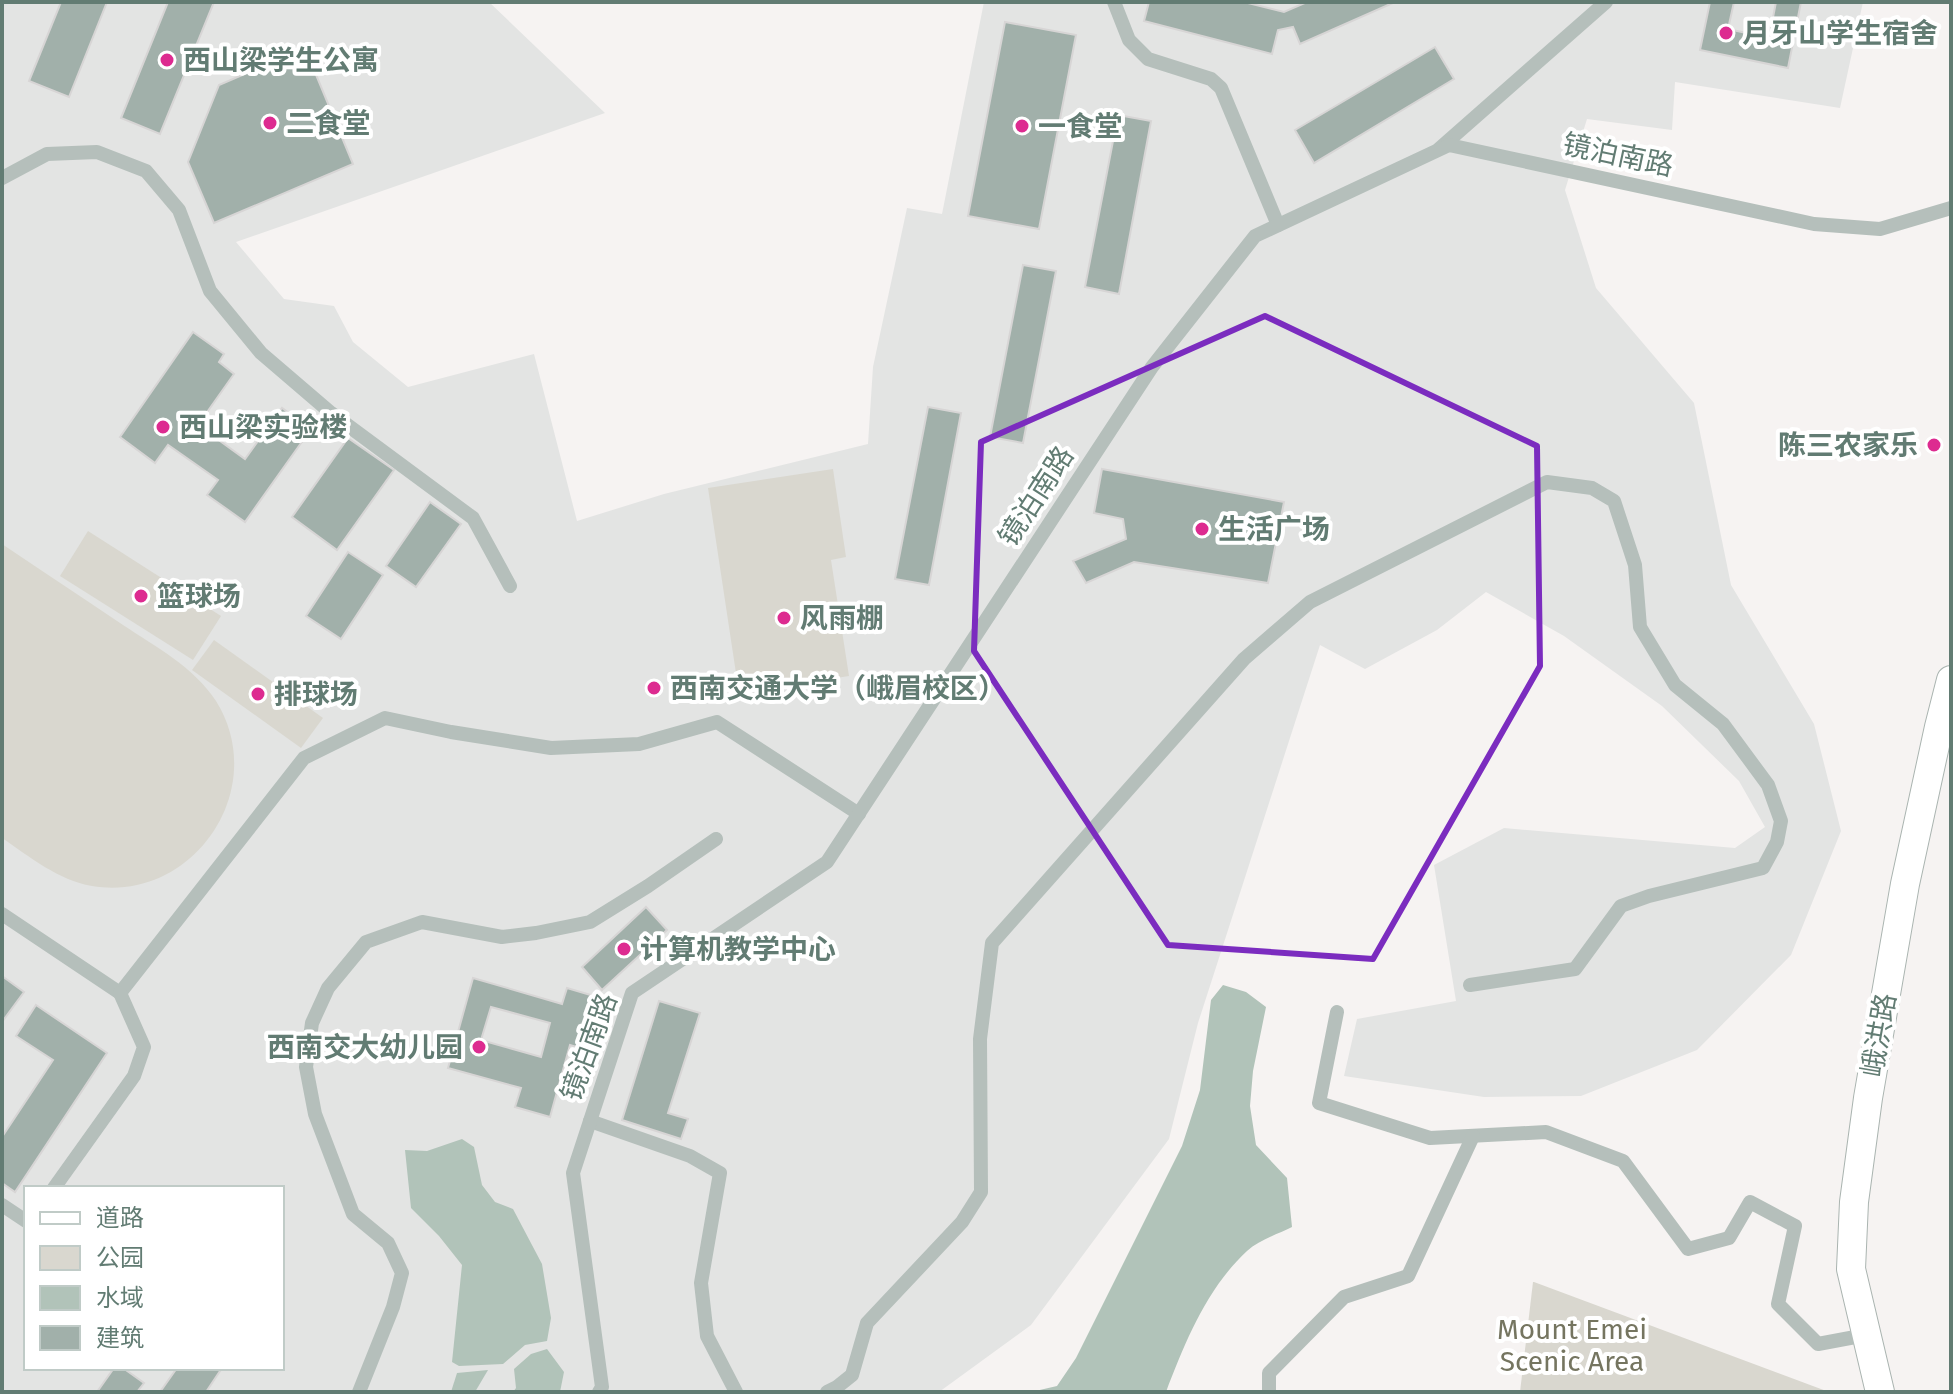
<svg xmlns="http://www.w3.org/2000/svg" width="1953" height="1394" font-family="'Fira Sans','Noto Sans SC',sans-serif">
	<rect width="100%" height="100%" fill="#f6f3f2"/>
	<!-- built -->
	<path fill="#e3e4e3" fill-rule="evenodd" d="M 2,2 L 489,2 L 605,113 L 236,242 L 284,299 L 334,306 L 353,342 L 408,387 L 534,354 L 577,521 L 664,494 L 868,444 L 873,367 L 907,208 L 942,214 L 984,2 L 1863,2 L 1840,108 L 1675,82 L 1672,130 L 1587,119 L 1565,190 L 1596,288 L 1694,403 L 1731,585 L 1814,724 L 1841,831 L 1791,955 L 1697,1050 L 1581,1096 L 1484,1097 L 1344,1076 L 1357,1019 L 1456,1001 L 1434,865 L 1504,828 L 1735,848 L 1765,827 L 1739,781 L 1662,706 L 1564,636 L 1486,592 L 1437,630 L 1365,669 L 1320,645 L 1198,1023 L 1169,1139 L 1031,1325 L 939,1392 L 2,1392 ZM 26,1188 L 282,1188 L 282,1368 L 26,1368 Z"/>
	<!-- green -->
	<g fill="#d9d7cf">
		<path d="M 833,469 L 846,557 L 831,560 L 849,676 L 739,693 L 708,488 Z"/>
		<path d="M 88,531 L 221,616 L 193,660 L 60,576 Z"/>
		<path d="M 2,544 C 42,571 83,598 123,625 C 156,647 194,667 216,701 C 271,789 193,903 92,886 C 58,880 30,857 2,838 Z"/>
		<path d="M 214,640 L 323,718 L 301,748 L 192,670 Z"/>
		<path d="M 1533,1282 L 1534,1282 L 1829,1392 L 1520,1392 Z"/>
	</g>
	<!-- water -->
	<g fill="#b1c3b9">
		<path d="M 1223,985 L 1246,992 L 1266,1007 L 1253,1071 L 1250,1106 L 1256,1145 L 1287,1178 L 1292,1227 C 1278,1234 1259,1240 1247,1251 C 1207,1288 1185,1342 1166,1392 L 1031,1392 L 1057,1386 L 1076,1358 L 1182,1146 L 1200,1090 L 1211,1000 Z"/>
		<path d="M 462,1139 L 474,1147 L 482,1185 L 495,1202 L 513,1209 L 542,1264 L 551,1318 L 547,1341 L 525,1345 L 503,1364 L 459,1366 L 452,1362 L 462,1265 L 439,1236 L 411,1208 L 405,1150 L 427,1151 Z"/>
		<path d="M 547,1349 L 564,1372 L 560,1392 L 513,1392 L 516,1388 L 514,1369 L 531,1354 Z"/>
		<path d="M 488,1370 L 475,1392 L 451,1392 L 457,1373 Z"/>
	</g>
	<!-- building -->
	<g fill="#a1b0aa" stroke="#d7d5d5" stroke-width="2" fill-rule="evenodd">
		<path d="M 61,2 L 107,2 L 69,97 L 29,81 Z"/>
		<path d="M 168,2 L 214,2 L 160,134 L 121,118 Z"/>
		<path d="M 1149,2 L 1244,2 L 1284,12 L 1307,2 L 1395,2 L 1300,44 L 1293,27 L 1278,30 L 1272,54 L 1144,21 Z"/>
		<path d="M 1710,2 L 1734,2 L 1728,29 L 1769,38 L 1776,2 L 1801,2 L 1788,68 L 1700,50 Z"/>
		<path d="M 1005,22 L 1076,35 L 1039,229 L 968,216 Z"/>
		<path d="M 1435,47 L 1454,79 L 1314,163 L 1295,130 Z"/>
		<path d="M 305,48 L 353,164 L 214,223 L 188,162 L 219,85 Z"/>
		<path d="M 1118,115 L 1151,121 L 1119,294 L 1085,287 Z"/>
		<path d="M 1023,265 L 1056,271 L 1023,443 L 990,437 Z"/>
		<path d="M 193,332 L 224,354 L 219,362 L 234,374 L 198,425 L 245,459 L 282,408 L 311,429 L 245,522 L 207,495 L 218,480 L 168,445 L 155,463 L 120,437 Z"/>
		<path d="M 928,407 L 961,413 L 929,585 L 895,579 Z"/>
		<path d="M 348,438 L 394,470 L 337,550 L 292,517 Z"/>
		<path d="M 1102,469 L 1284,502 L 1268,583 L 1134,562 L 1086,583 L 1073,561 L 1126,539 L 1123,519 L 1094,513 Z"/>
		<path d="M 430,502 L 461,524 L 416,587 L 386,566 Z"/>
		<path d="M 348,552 L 383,575 L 341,639 L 306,616 Z"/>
		<path d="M 646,907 L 667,930 L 602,990 L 582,967 Z"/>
		<path d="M 2,976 L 24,992 L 2,1022 Z"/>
		<path d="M 473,978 L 562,1004 L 567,988 L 594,996 L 580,1048 L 570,1045 L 550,1117 L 515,1107 L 521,1088 L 448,1068 ZM 491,1007 L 550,1023 L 541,1057 L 481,1040 Z"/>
		<path d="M 659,1001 L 700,1013 L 668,1113 L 688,1119 L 681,1139 L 622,1120 Z"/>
		<path d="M 36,1005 L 107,1053 L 15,1192 L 2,1183 L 2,1137 L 53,1060 L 16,1036 Z"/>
		<path d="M 114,1368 L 123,1368 L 144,1383 L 137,1392 L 97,1392 Z"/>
		<path d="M 177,1368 L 222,1368 L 206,1392 L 160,1392 Z"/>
	</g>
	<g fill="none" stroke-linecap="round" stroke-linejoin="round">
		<!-- major casing -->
		<g stroke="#aab4b0" stroke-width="30">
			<path id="major" d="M 1880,1392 L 1851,1269 L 1854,1202 L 1868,1098 L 1905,884 L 1939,727 L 1951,680"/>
		</g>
		<!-- minor -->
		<g stroke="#b5bfbb" stroke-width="14">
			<path d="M 1114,2 L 1129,40 L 1148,59 L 1211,79 L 1221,88 L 1278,225"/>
			<path d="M 1439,149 L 1606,2"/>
			<path d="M 2,178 L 47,154 L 97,152 L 146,171 L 179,210 L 210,291 L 261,353 L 331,413 L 473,518 L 510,586"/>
			<path d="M 2,914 L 120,993 L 304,758 L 385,718 L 451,732 L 551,748 L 639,744 L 717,722 L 859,814"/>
			<path d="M 1337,1012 L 1319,1103 L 1430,1138 L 1546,1132 L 1623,1161 L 1688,1249 L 1729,1238 L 1750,1202 L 1795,1226 L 1778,1304 L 1818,1344 L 1866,1335"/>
			<path d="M 590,1121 L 690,1156 L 720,1173 L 701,1283 L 707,1336 L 736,1392"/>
			<path d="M 54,1188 L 134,1076 L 144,1047 L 120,993"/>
			<path d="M 2,1205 L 26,1221"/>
			<path d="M 359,1392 L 393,1307 L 402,1273 L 388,1243 L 353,1214 L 315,1114 L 306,1067 L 312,1023 L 328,988 L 366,942 L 422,922 L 502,937 L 536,933 L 590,922 L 648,886 L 716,839"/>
			<path d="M 599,1392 L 602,1387 L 573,1173 L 632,993 L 827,862 L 1152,367 L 1255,236 L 1449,145 L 1814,224 L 1880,229 L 1951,208"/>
			<path d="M 827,1392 L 837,1387 L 852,1375 L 867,1323 L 962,1222 L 981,1192 L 980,1039 L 992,943 L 1244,659 L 1310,602 L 1547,482 L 1592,488 L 1614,501 L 1635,565 L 1640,627 L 1675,685 L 1723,724 L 1768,785 L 1781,821 L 1777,842 L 1763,868 L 1649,896 L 1621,906 L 1575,969 L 1470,985"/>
			<path d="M 1269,1392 L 1269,1373 L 1344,1297 L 1408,1276 L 1473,1136"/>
		</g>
		<!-- major -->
		<use href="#major" stroke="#fff" stroke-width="28"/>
	</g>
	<!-- marked area -->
	<path fill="none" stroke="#7b2cbf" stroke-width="6" stroke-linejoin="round" d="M 1265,316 L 1537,446 L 1540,666 L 1373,959 L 1168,945 L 974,651 L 981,442 Z"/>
	<!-- markers -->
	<g fill="#dd2b90" stroke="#fff" stroke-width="3">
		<circle cx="1726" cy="33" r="8"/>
		<circle cx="167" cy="60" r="8"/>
		<circle cx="270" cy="123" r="8"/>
		<circle cx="1022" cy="126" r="8"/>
		<circle cx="163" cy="427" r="8"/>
		<circle cx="1934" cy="445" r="8"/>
		<circle cx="1202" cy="529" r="8"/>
		<circle cx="141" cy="596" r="8"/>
		<circle cx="784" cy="618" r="8"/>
		<circle cx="654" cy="688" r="8"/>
		<circle cx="258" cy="694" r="8"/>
		<circle cx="624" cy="949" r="8"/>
		<circle cx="479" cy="1047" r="8"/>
	</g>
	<g text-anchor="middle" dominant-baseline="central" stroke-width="8" stroke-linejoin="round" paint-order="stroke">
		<!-- poi labels -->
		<g font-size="28" font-weight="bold" fill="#627c73" stroke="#fff" text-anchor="start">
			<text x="1742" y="33">月牙山学生宿舍</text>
			<text x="183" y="60">西山梁学生公寓</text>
			<text x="286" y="123">二食堂</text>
			<text x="1038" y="126">一食堂</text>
			<text x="179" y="427">西山梁实验楼</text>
			<text x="1918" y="445" text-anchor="end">陈三农家乐</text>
			<text x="1218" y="529">生活广场</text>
			<text x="157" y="596">篮球场</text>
			<text x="800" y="618">风雨棚</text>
			<text x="670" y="688">西南交通大学（峨眉校区）</text>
			<text x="274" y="694">排球场</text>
			<text x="640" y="949">计算机教学中心</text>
			<text x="463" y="1047" text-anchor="end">西南交大幼儿园</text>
		</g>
		<!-- street labels -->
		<g font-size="28" fill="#627c73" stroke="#fff">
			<text transform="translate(1618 155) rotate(12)">镜泊南路</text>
			<text transform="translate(1036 496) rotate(-57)">镜泊南路</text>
			<text transform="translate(1879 1035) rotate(-80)">峨洪路</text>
			<text transform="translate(589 1047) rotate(-70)">镜泊南路</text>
		</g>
		<!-- park labels -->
		<g font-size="28" fill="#757560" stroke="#fff">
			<text x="1572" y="1329">Mount Emei<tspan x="1572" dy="32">Scenic Area</tspan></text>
		</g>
	</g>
	<!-- border -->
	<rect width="1953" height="1394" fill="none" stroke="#627c73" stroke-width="8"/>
	<!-- legend -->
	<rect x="24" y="1186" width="260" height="184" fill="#ffffff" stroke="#c0cbc7" stroke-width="2"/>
	<rect x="40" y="1212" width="40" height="12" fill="#ffffff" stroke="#c0cbc7" stroke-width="2"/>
	<text x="96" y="1226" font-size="24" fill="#627c73">道路</text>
	<rect x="40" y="1246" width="40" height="24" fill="#d9d7cf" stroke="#c0cbc7" stroke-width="2"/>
	<text x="96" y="1266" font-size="24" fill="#627c73">公园</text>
	<rect x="40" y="1286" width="40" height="24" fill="#b1c3b9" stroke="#c0cbc7" stroke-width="2"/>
	<text x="96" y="1306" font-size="24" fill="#627c73">水域</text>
	<rect x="40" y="1326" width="40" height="24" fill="#a1b0aa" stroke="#c0cbc7" stroke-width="2"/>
	<text x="96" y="1346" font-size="24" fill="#627c73">建筑</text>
</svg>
